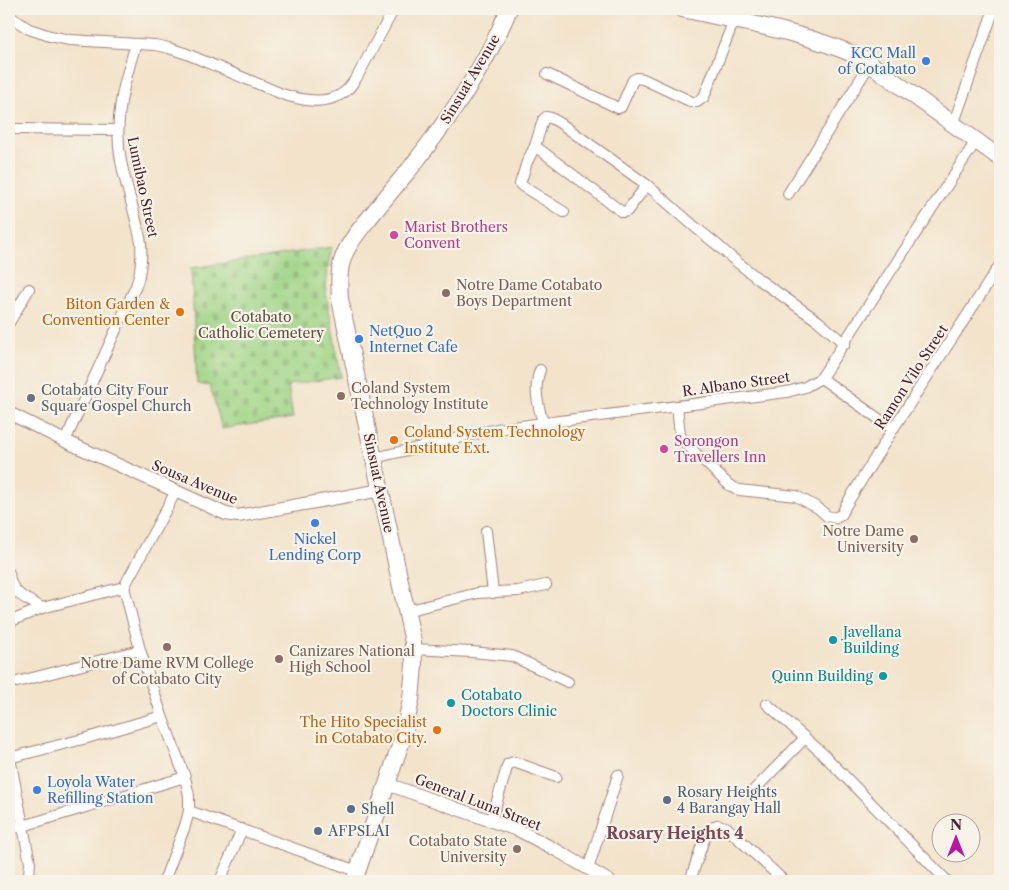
<svg xmlns="http://www.w3.org/2000/svg" width="1009" height="890" font-family="'Libre Caslon Text',serif">
	<defs>
		<pattern id="cemetery-stones" width="16" height="16" patternUnits="userSpaceOnUse" patternTransform="scale(1.25)"><rect width="16" height="16" fill="#9fd485"/><path d="M2 7V4a2 2 0 0 1 4 0v3zM10 15v-3a2 2 0 0 1 4 0v3z" fill="#8ab673"/></pattern>
	</defs>
	<rect width="100%" height="100%" fill="#f7f3e8"/>
	<filter id="ink" filterUnits="userSpaceOnUse"><feTurbulence type="fractalNoise" baseFrequency=".02" numOctaves="2"/><feDisplacementMap in="SourceGraphic" scale="10" xChannelSelector="R" yChannelSelector="G"/><feConvolveMatrix kernelMatrix="1 2 1 2 8 2 1 2 1" color-interpolation-filters="sRGB"/></filter>
	<filter id="wash" filterUnits="userSpaceOnUse"><feTurbulence type="fractalNoise" baseFrequency=".0096" numOctaves="4" result="noise"/><feDisplacementMap in="SourceGraphic" scale="20" xChannelSelector="R" yChannelSelector="G"/><feGaussianBlur stdDeviation="1.12" result="paint"/><feColorMatrix in="noise" values="0 0 0 0 0 0 0 0 0 0 0 0 0 0 0 0 0 1.4 0 .05"/><feComposite in="paint" operator="in"/></filter>
	<g filter="url(#wash)">
		<rect width="100%" height="100%" fill="#f3e3ca"/>
		<!-- cemetery -->
		<path fill="url(#cemetery-stones)" stroke="#747a58" d="M 332,247 L 328,266 L 326,292 L 341,377 L 288,385 L 293,418 L 222,429 L 210,386 L 197,384 L 191,268 Z"/>
	</g>
	<g filter="url(#ink)">
		<g fill="none" stroke-linecap="round" stroke-linejoin="round">
			<!-- minor casing -->
			<g stroke="#9e817a" stroke-width="12">
				<g id="minor">
					<path d="M 9,16 L 29,29 L 50,36 L 70,40 L 155,45 L 169,48 L 187,54 L 282,94 C 300,100 322,105 340,95 C 348,91 352,84 357,77 L 394,9"/>
					<path d="M 547,74 L 618,108 L 621,107 L 633,80 L 637,78 L 643,79 L 692,102 L 697,102 L 704,97 L 734,20"/>
					<path d="M 953,125 L 994,9"/>
					<path d="M 9,129 L 118,130"/>
					<path d="M 535,146 L 622,212 L 627,211 L 647,185"/>
					<path d="M 788,194 L 870,64"/>
					<path d="M 564,212 L 522,186 L 520,184 L 527,162 L 535,146 L 543,120 L 546,117 L 551,118 L 560,123 L 647,185 L 695,227 L 715,243 L 732,258 L 761,281 L 818,321 L 845,344"/>
					<path d="M 9,323 L 29,289"/>
					<path d="M 540,370 C 533,388 538,405 543,423"/>
					<path d="M 821,378 L 893,429"/>
					<path d="M 677,406 L 680,435 L 684,442 L 729,485 L 739,490 L 796,496 L 818,508 L 827,516 L 836,518 L 842,514 L 846,505 L 893,429 L 1000,265"/>
					<path d="M 65,441 L 136,286 C 141,272 142,258 141,243 C 136,215 126,188 121,161 C 113,121 124,82 136,44"/>
					<path d="M 374,458 L 497,429 L 787,392 L 805,387 L 821,378 L 976,141"/>
					<path d="M 486,531 L 493,593"/>
					<path d="M 9,573 C 10,594 26,598 42,608"/>
					<path d="M 124,587 L 140,650 L 162,716 L 185,777 L 189,796 L 189,811 L 185,826 L 164,881"/>
					<path d="M 406,611 L 478,593 L 518,591 L 546,585"/>
					<path d="M 9,622 L 42,608 L 124,587 L 176,491"/>
					<path d="M 413,649 L 472,652 L 512,656 L 568,682"/>
					<path d="M 17,682 L 140,650"/>
					<path d="M 767,704 L 822,753 L 947,881"/>
					<path d="M 9,758 L 87,738 L 162,716"/>
					<path d="M 10,758 L 30,863 L 29,875 L 26,881"/>
					<path d="M 752,792 L 805,738"/>
					<path d="M 189,811 L 357,871"/>
					<path d="M 491,821 L 508,764 L 514,762 L 556,777"/>
					<path d="M 9,829 L 23,826 L 185,777"/>
					<path d="M 588,869 L 618,775"/>
					<path d="M 220,881 L 242,829"/>
					<path d="M 690,881 L 703,842 L 708,831 L 717,825 L 726,827 L 784,881"/>
				</g>
			</g>
			<!-- tertiary casing -->
			<g stroke="#9e817a" stroke-width="14">
				<g id="tertiary">
					<path d="M 9,413 L 65,441 L 226,514 L 238,516 L 381,490"/>
					<path d="M 387,784 L 520,831 L 558,851 L 609,881"/>
				</g>
			</g>
			<!-- primary casing -->
			<g stroke="#9e817a" stroke-width="18">
				<g id="primary">
					<path d="M 682,9 C 742,22 805,32 862,58 L 1000,158"/>
					<path d="M 354,881 L 403,737 L 411,700 L 414,665 L 413,642 L 402,591 L 340,299 C 339,283 338,266 346,251 C 352,238 361,228 370,217 C 383,201 396,185 409,170 C 448,120 485,68 509,9"/>
				</g>
			</g>
			<!-- minor -->
			<use href="#minor" stroke="#fff" stroke-width="10"/>
			<!-- tertiary -->
			<use href="#tertiary" stroke="#fff" stroke-width="12"/>
			<!-- primary -->
			<use href="#primary" stroke="#fff" stroke-width="16"/>
		</g>
	</g>
	<!-- markers -->
	<g fill="#3f7fe0" stroke="#f7f3e8" stroke-width="2">
		<circle cx="926" cy="61" r="5"/>
		<circle cx="359" cy="339" r="5"/>
		<circle cx="315" cy="523" r="5"/>
		<circle cx="37" cy="790" r="5"/>
	</g>
	<g fill="#d1479c" stroke="#f7f3e8" stroke-width="2">
		<circle cx="394" cy="235" r="5"/>
		<circle cx="664" cy="449" r="5"/>
	</g>
	<g fill="#8d6e63" stroke="#f7f3e8" stroke-width="2">
		<circle cx="446" cy="293" r="5"/>
		<circle cx="341" cy="396" r="5"/>
		<circle cx="914" cy="539" r="5"/>
		<circle cx="167" cy="647" r="5"/>
		<circle cx="279" cy="659" r="5"/>
		<circle cx="517" cy="849" r="5"/>
	</g>
	<g fill="#e8710a" stroke="#f7f3e8" stroke-width="2">
		<circle cx="180" cy="312" r="5"/>
		<circle cx="394" cy="440" r="5"/>
		<circle cx="437" cy="730" r="5"/>
	</g>
	<circle fill="#6b7280" stroke="#f7f3e8" stroke-width="2" cx="31" cy="398" r="5"/>
	<g fill="#0f9aa8" stroke="#f7f3e8" stroke-width="2">
		<circle cx="833" cy="640" r="5"/>
		<circle cx="883" cy="676" r="5"/>
		<circle cx="451" cy="703" r="5"/>
	</g>
	<g fill="#5c6f8a" stroke="#f7f3e8" stroke-width="2">
		<circle cx="667" cy="800" r="5"/>
		<circle cx="351" cy="809" r="5"/>
		<circle cx="318" cy="831" r="5"/>
	</g>
	<g text-anchor="middle" dominant-baseline="central" stroke-width="4.5" stroke-linejoin="round" paint-order="stroke">
		<!-- shop labels -->
		<g font-size="14" fill="#366cbe" stroke="#f7f3e8" text-anchor="start">
			<text x="916" y="53" text-anchor="end">KCC Mall<tspan x="916" dy="16">of Cotabato</tspan></text>
			<text x="369" y="331">NetQuo 2<tspan x="369" dy="16">Internet Cafe</tspan></text>
			<text x="315" y="539" text-anchor="middle">Nickel<tspan x="315" dy="16">Lending Corp</tspan></text>
			<text x="47" y="782">Loyola Water<tspan x="47" dy="16">Refilling Station</tspan></text>
		</g>
		<!-- street labels -->
		<g font-size="14" fill="#4a1f2b" stroke="#f7f3e8">
			<text transform="translate(470 79) rotate(-59)">Sinsuat Avenue</text>
			<text transform="translate(143 187) rotate(78)">Lumibao Street</text>
			<text transform="translate(911 377) rotate(-57)">Ramon Vilo Street</text>
			<text transform="translate(736 384) rotate(-8)">R. Albano Street</text>
			<text transform="translate(195 482) rotate(23)">Sousa Avenue</text>
			<text transform="translate(379 483) rotate(78)">Sinsuat Avenue</text>
			<text transform="translate(478 802) rotate(21)">General Luna Street</text>
		</g>
		<!-- hotel labels -->
		<g font-size="14" fill="#b23c85" stroke="#f7f3e8" text-anchor="start">
			<text x="404" y="227">Marist Brothers<tspan x="404" dy="16">Convent</tspan></text>
			<text x="674" y="441">Sorongon<tspan x="674" dy="16">Travellers Inn</tspan></text>
		</g>
		<!-- education labels -->
		<g font-size="14" fill="#785e54" stroke="#f7f3e8" text-anchor="start">
			<text x="456" y="285">Notre Dame Cotabato<tspan x="456" dy="16">Boys Department</tspan></text>
			<text x="351" y="388">Coland System<tspan x="351" dy="16">Technology Institute</tspan></text>
			<text x="904" y="531" text-anchor="end">Notre Dame<tspan x="904" dy="16">University</tspan></text>
			<text x="289" y="651">Canizares National<tspan x="289" dy="16">High School</tspan></text>
			<text x="167" y="663" text-anchor="middle">Notre Dame RVM College<tspan x="167" dy="16">of Cotabato City</tspan></text>
			<text x="507" y="841" text-anchor="end">Cotabato State<tspan x="507" dy="16">University</tspan></text>
		</g>
		<!-- food labels -->
		<g font-size="14" fill="#c56008" stroke="#f7f3e8" text-anchor="end">
			<text x="170" y="304">Biton Garden &amp;<tspan x="170" dy="16">Convention Center</tspan></text>
			<text x="404" y="432" text-anchor="start">Coland System Technology<tspan x="404" dy="16">Institute Ext.</tspan></text>
			<text x="427" y="722">The Hito Specialist<tspan x="427" dy="16">in Cotabato City.</tspan></text>
		</g>
		<!-- park labels -->
		<g font-size="14" fill="#5f4c42" stroke="#f7f3e8">
			<text x="261" y="317">Cotabato<tspan x="261" dy="16">Catholic Cemetery</tspan></text>
		</g>
		<!-- worship labels -->
		<g font-size="14" fill="#5b616d" stroke="#f7f3e8" text-anchor="start">
			<text x="41" y="390">Cotabato City Four<tspan x="41" dy="16">Square Gospel Church</tspan></text>
		</g>
		<!-- culture labels -->
		<g font-size="14" fill="#0d838f" stroke="#f7f3e8" text-anchor="start">
			<text x="843" y="632">Javellana<tspan x="843" dy="16">Building</tspan></text>
			<text x="873" y="676" text-anchor="end">Quinn Building</text>
			<text x="461" y="695">Cotabato<tspan x="461" dy="16">Doctors Clinic</tspan></text>
		</g>
		<!-- service labels -->
		<g font-size="14" fill="#4e5e75" stroke="#f7f3e8" text-anchor="start">
			<text x="677" y="792">Rosary Heights<tspan x="677" dy="16">4 Barangay Hall</tspan></text>
			<text x="361" y="809">Shell</text>
			<text x="328" y="831">AFPSLAI</text>
		</g>
		<!-- quarter labels -->
		<g font-size="16" font-weight="bold" fill="#7d475a" stroke="#f7f3e8">
			<text x="675" y="833">Rosary Heights 4</text>
		</g>
	</g>
	<!-- margin -->
	<rect width="1009" height="890" fill="none" stroke="#f7f3e8" stroke-width="30"/>
	<!-- north arrow -->
	<g transform="translate(956 838)"><circle r="24" fill="#f7f3e8" stroke="#b29e9c"/>
	<path d="M0-4L9 19L0 12L-9 19Z" fill="#b5179e"/>
	<text y="-8" font-size="14" font-weight="bold" text-anchor="middle" fill="#4a1f2b">N</text>
	</g>
</svg>
